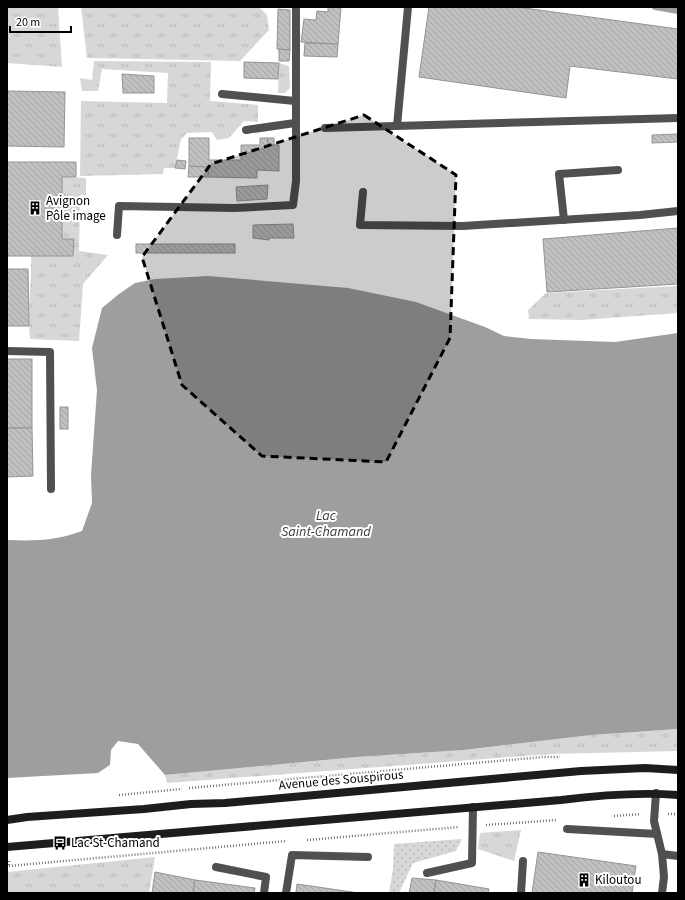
<svg xmlns="http://www.w3.org/2000/svg" width="685" height="900" font-family="'Source Sans 3',sans-serif">
	<defs>
		<pattern id="grass-tufts" width="24" height="20" patternUnits="userSpaceOnUse"><rect width="24" height="20" fill="#d7d7d7"/><path d="M3 7l-1-3M5 7V3M7 7l1-3M15 17l-1-3M17 17v-4M19 17l1-3" fill="none" stroke="#b7b7b7"/></pattern>
		<pattern id="garden-dots" width="8" height="8" patternUnits="userSpaceOnUse"><rect width="8" height="8" fill="#d7d7d7"/><path d="M2 2h.1M6 6h.1" fill="none" stroke="#b7b7b7" stroke-width="1.8" stroke-linecap="round"/></pattern>
		<pattern id="building-back-hatch" width="6" height="6" patternUnits="userSpaceOnUse"><rect width="6" height="6" fill="#c0c0c0"/><path d="M-1 5l2 2M0 0l6 6M5-1l2 2" fill="none" stroke="#a3a3a3"/></pattern>
	</defs>
	<rect width="100%" height="100%" fill="#fff"/>
	<!-- grass -->
	<g fill="url(#grass-tufts)">
		<path d="M 7,7 L 58,7 L 62,67 L 7,63 Z"/>
		<path d="M 81,7 L 259,7 L 267,15 L 269,30 L 240,61 L 87,58 Z"/>
		<path d="M 94,61 L 211,62 L 210,101 L 258,105 L 258,122 L 244,121 L 229,138 L 217,140 L 212,132 L 187,133 L 181,139 L 175,168 L 164,168 L 163,174 L 80,176 L 81,101 L 167,103 L 168,73 L 102,69 L 98,91 L 82,91 L 80,78 L 92,80 Z"/>
		<path d="M 279,63 L 289,66 L 290,88 L 285,93 L 278,93 Z"/>
		<path d="M 62,177 L 86,178 L 86,195 L 80,195 L 79,251 L 108,255 L 83,284 L 79,341 L 30,339 C 27,312 32,284 31,256 L 73,255 L 74,239 L 62,239 Z"/>
		<path d="M 678,286 L 678,313 L 581,320 L 529,319 L 528,310 L 546,293 Z"/>
		<path d="M 678,729 L 678,751 L 551,754 L 167,783 L 165,775 L 357,757 L 464,750 L 592,735 Z"/>
		<path d="M 521,830 L 514,861 L 478,849 L 480,833 Z"/>
		<path d="M 155,857 L 149,893 L 7,893 L 7,872 Z"/>
	</g>
	<!-- garden -->
	<path fill="url(#garden-dots)" d="M 462,839 L 456,851 L 413,863 L 399,893 L 389,893 L 393,869 L 394,844 Z"/>
	<!-- water -->
	<path fill="#9e9e9e" d="M 208,276 L 348,288 L 416,302 L 485,327 L 504,336 L 531,339 L 615,342 L 678,333 L 678,729 L 592,735 L 464,750 L 357,757 L 165,775 L 138,744 L 118,741 L 111,750 L 110,765 L 98,773 L 7,778 L 7,540 C 35,541 55,541 82,531 L 92,503 L 91,475 L 97,390 L 92,348 L 102,308 L 119,294 L 135,283 L 155,279 Z"/>
	<g fill="none" stroke-linecap="round" stroke-linejoin="round">
		<!-- stream -->
		<path stroke="#9e9e9e" stroke-width="6" d="M 655,7 L 678,11"/>
	</g>
	<!-- building -->
	<g fill="url(#building-back-hatch)" stroke="#949494">
		<path d="M 328,7 L 341,7 L 338,44 L 301,42 L 304,19 L 316,20 L 317,11 L 328,12 Z"/>
		<path d="M 429,7 L 517,7 L 678,29 L 678,79 L 570,66 L 566,98 L 419,77 Z"/>
		<path d="M 278,9 L 290,10 L 290,50 L 277,49 Z"/>
		<path d="M 305,43 L 338,44 L 337,57 L 304,56 Z"/>
		<path d="M 279,49 L 290,50 L 289,61 L 279,61 Z"/>
		<path d="M 244,62 L 279,63 L 278,79 L 244,78 Z"/>
		<path d="M 122,74 L 154,76 L 154,93 L 123,93 Z"/>
		<path d="M 7,91 L 65,92 L 64,147 L 7,146 Z"/>
		<path d="M 678,134 L 678,142 L 652,143 L 652,135 Z"/>
		<path d="M 189,138 L 209,138 L 209,160 L 241,160 L 241,145 L 260,145 L 260,138 L 268,138 L 268,145 L 279,145 L 279,171 L 257,170 L 257,178 L 208,177 L 208,167 L 189,166 Z"/>
		<rect x="268" y="138" width="6" height="7"/>
		<path d="M 177,160 L 186,161 L 185,169 L 175,168 Z"/>
		<path d="M 7,162 L 76,162 L 76,177 L 62,177 L 62,239 L 74,239 L 73,256 L 7,256 Z"/>
		<path d="M 189,166 L 208,167 L 208,177 L 188,177 Z"/>
		<path d="M 268,185 L 267,199 L 237,201 L 236,187 Z"/>
		<path d="M 293,224 L 294,238 L 269,238 L 269,240 L 253,238 L 253,225 Z"/>
		<path d="M 678,228 L 678,284 L 547,292 L 543,239 Z"/>
		<rect x="136" y="244" width="99" height="9"/>
		<path d="M 7,269 L 28,269 L 29,326 L 7,326 Z"/>
		<rect x="7" y="359" width="25" height="69"/>
		<rect x="60" y="407" width="8" height="22"/>
		<path d="M 7,428 L 32,428 L 33,476 L 7,477 Z"/>
		<path d="M 538,852 L 636,866 L 632,893 L 532,893 Z"/>
		<path d="M 155,872 L 195,880 L 193,893 L 152,893 Z"/>
		<path d="M 412,878 L 436,880 L 434,893 L 409,893 Z"/>
		<path d="M 195,880 L 255,888 L 254,893 L 193,893 Z"/>
		<path d="M 436,880 L 489,889 L 488,893 L 434,893 Z"/>
		<path d="M 297,884 L 359,893 L 296,893 Z"/>
	</g>
	<g fill="none" stroke-linecap="round" stroke-linejoin="round">
		<!-- path -->
		<g stroke="#727272" stroke-width="2.5" stroke-dasharray="1 2" stroke-linecap="butt">
			<path d="M 189,788 L 543,757 L 560,757"/>
			<path d="M 119,795 L 182,789"/>
			<path d="M 668,814 L 678,814"/>
			<path d="M 614,816 L 641,814"/>
			<path d="M 486,825 L 557,820"/>
			<path d="M 307,840 L 459,827"/>
			<path d="M 7,866 L 9,866 L 9,860"/>
			<path d="M 9,866 L 286,841"/>
		</g>
		<!-- service -->
		<g stroke="#505050" stroke-width="8">
			<path d="M 222,94 L 295,101"/>
			<path d="M 397,126 L 408,7"/>
			<path d="M 325,128 L 678,118"/>
			<path d="M 246,130 L 295,123"/>
			<path d="M 363,192 L 360,225 L 463,226 L 640,215 L 678,211"/>
			<path d="M 564,220 L 559,174 L 618,170"/>
			<path d="M 117,235 L 119,206 L 234,208 L 293,205 L 296,181 L 296,7"/>
			<path d="M 7,351 L 50,352 L 51,489"/>
			<path d="M 656,793 L 654,821 L 662,854 L 664,877 L 662,893"/>
			<path d="M 567,829 L 657,834"/>
			<path d="M 662,854 L 678,856"/>
			<path d="M 216,867 L 266,877 L 264,893"/>
			<path d="M 427,873 L 472,863 L 473,807"/>
			<path d="M 286,893 L 292,855 L 368,857"/>
			<path d="M 521,893 L 523,861"/>
		</g>
		<!-- secondary -->
		<g stroke="#1d1d1d" stroke-width="8">
			<path d="M 7,820 L 27,817 L 144,809 L 191,804 L 225,803 L 581,771 L 645,768 L 678,770"/>
			<path d="M 7,847 L 561,800 C 600,795 639,792 678,795"/>
		</g>
	</g>
	<!-- marked area -->
	<path fill="#000" fill-opacity="0.2" stroke="#000" stroke-width="3" stroke-dasharray="8 5" stroke-linejoin="round" d="M 364,115 L 456,175 L 450,338 L 386,462 L 262,456 L 182,385 L 142,257 L 211,164 Z"/>
	<!-- icons -->
	<defs>
		<g id="building-bare" transform="scale(1.08)"><path d="M-4-6H4V6H1V3H-1V6H-4ZM-2.5-4.3h1.7v1.8h-1.7ZM.8-4.3h1.7v1.8H.8ZM-2.5-1h1.7V.8h-1.7ZM.8-1h1.7V.8H.8Z" fill="#000" stroke="#fff" stroke-width="2.5" paint-order="stroke"/></g>
		<g id="bus-bare" transform="scale(1.08)"><path d="M-5-6H5V4H4V6H2V4H-2V6H-4V4H-5ZM-3.5-4V0h7V-4ZM-3.5 1.2v1.5H-2V1.2ZM2 1.2v1.5H3.5V1.2Z" fill="#000" stroke="#fff" stroke-width="2.5" paint-order="stroke"/></g>
	</defs>
	<g fill-rule="evenodd">
		<use href="#building-bare" x="35" y="208"/>
		<use href="#bus-bare" x="60" y="843"/>
		<use href="#building-bare" x="584" y="880"/>
	</g>
	<g text-anchor="middle" dominant-baseline="central" stroke-width="4" stroke-linejoin="round" paint-order="stroke">
		<!-- poi labels -->
		<g font-size="13" fill="#000" stroke="#fff" text-anchor="start">
			<text x="46" y="201">Avignon<tspan x="46" dy="15">Pôle image</tspan></text>
			<text x="71" y="843">Lac St-Chamand</text>
			<text x="595" y="880">Kiloutou</text>
		</g>
		<!-- street labels -->
		<g font-size="13" fill="#000" stroke="#fff">
			<text transform="translate(341 780) rotate(-5)">Avenue des Souspirous</text>
		</g>
		<!-- water labels -->
		<g font-size="14" font-style="italic" fill="#3f3f3f" stroke="#fff">
			<text x="326" y="516">Lac<tspan x="326" dy="16">Saint-Chamand</tspan></text>
		</g>
	</g>
	<!-- border -->
	<rect width="685" height="900" fill="none" stroke="#000000" stroke-width="16"/>
	<!-- scale -->
	<path d="M10 26v6h61v-6" fill="none" stroke="#000000" stroke-width="2"/>
	<text x="16" y="26" font-size="12" fill="#000000" stroke="#ffffff" stroke-width="3" paint-order="stroke">20 m</text>
</svg>
